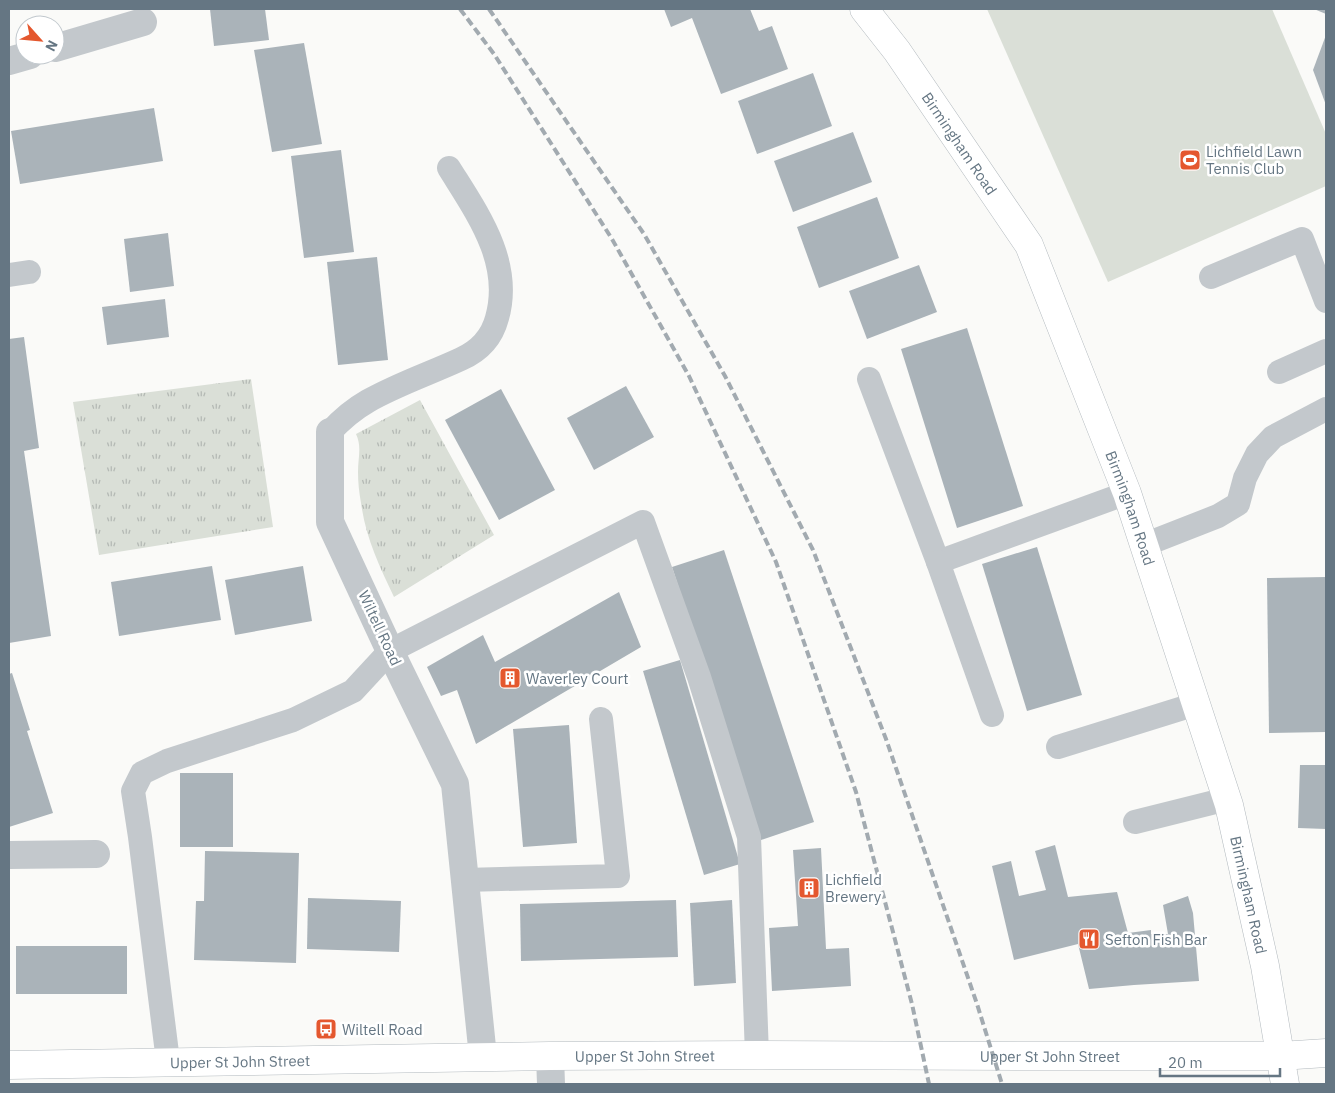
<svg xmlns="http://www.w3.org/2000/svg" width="1335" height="1093" font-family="'IBM Plex Sans',sans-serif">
	<defs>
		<pattern id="grass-tufts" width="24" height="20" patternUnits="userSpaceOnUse" patternTransform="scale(1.25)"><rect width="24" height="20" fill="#dadfd7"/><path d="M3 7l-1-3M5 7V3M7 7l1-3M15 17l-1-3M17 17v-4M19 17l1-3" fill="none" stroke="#b4b9b4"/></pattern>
	</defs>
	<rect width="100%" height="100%" fill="#fafaf8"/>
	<!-- grass -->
	<g fill="url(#grass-tufts)">
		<path d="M 251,379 L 273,527 L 99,555 L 73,402 Z"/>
		<path d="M 420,400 L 494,535 L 394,597 C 379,565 366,539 361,503 C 359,492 358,482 358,472 C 358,457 362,447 356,434 Z"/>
	</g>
	<!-- garden -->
	<path fill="#dadfd7" d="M 987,9 L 1272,9 L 1326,134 L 1326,186 L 1108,282 Z"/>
	<!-- building -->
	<g fill="#aab3b9">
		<path d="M 210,9 L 265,9 L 269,40 L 214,46 Z"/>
		<path d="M 664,9 L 750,9 L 759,31 L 772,26 L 788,69 L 721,94 L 692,18 L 671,27 Z"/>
		<path d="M 1314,9 L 1326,9 L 1326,14 Z"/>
		<path d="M 1326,35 L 1326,105 L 1313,70 Z"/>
		<path d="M 304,43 L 322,144 L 272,152 L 254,50 Z"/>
		<path d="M 813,73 L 832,126 L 757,154 L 738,101 Z"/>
		<path d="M 154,108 L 163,161 L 20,184 L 11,131 Z"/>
		<path d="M 853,132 L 872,182 L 793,212 L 774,161 Z"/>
		<path d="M 341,150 L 354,252 L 304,258 L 291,156 Z"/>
		<path d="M 877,197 L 899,258 L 819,288 L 797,227 Z"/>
		<path d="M 168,233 L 174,286 L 130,292 L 124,239 Z"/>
		<path d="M 377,257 L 388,360 L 338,365 L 327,262 Z"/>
		<path d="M 919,265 L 937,312 L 867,339 L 849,291 Z"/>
		<path d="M 165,299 L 169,337 L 107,345 L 102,307 Z"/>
		<path d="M 967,328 L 1023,506 L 957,528 L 901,349 Z"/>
		<path d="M 24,337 L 39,448 L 24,451 L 51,636 L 9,643 L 9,339 Z"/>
		<path d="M 626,386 L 654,437 L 594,470 L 567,418 Z"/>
		<path d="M 501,389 L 555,490 L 499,520 L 445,420 Z"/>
		<path d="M 1037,547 L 1082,695 L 1027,711 L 982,564 Z"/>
		<path d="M 724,550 L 814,822 L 761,840 L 672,567 Z"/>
		<path d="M 212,566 L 221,620 L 119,636 L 111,582 Z"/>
		<path d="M 303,566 L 312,621 L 235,635 L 225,580 Z"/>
		<path d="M 1326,577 L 1326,732 L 1269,733 L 1267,578 Z"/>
		<path d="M 619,592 L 641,647 L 476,744 L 457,690 L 441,696 L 427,667 L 483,635 L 495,662 Z"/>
		<path d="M 680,660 L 740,864 L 704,875 L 643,671 Z"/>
		<path d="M 12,673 L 30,730 L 27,731 L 53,813 L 9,827 L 9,674 Z"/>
		<path d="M 569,725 L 577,843 L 523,847 L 513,729 Z"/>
		<path d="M 1300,765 L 1326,765 L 1326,829 L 1298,828 Z"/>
		<rect x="180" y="773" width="53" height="74"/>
		<path d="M 1055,845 L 1068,897 L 1117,892 L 1128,933 L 1151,930 L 1151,934 L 1168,934 L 1163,905 L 1188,896 L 1193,913 L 1199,981 L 1134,985 L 1089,989 L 1078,944 L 1014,960 L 992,866 L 1011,861 L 1019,896 L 1046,890 L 1035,851 Z"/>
		<path d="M 821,848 L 826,949 L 849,948 L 851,986 L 772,991 L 769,928 L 798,926 L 793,850 Z"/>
		<path d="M 205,851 L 299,853 L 296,963 L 194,960 L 196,901 L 204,901 Z"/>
		<path d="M 308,898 L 401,901 L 399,952 L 307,949 Z"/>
		<path d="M 676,900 L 678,957 L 521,961 L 520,904 Z"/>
		<path d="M 732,900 L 736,983 L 694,986 L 690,903 Z"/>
		<rect x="16" y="946" width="111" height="48"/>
	</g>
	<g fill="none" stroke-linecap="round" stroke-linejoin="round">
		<!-- secondary casing -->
		<g stroke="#b3babf" stroke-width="29">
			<g id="secondary">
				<path id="s1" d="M 864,9 L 897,51 L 1029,245 L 1127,493 L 1229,805 L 1265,966 L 1285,1084"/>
				<path id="s2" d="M 9,1065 L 550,1056 L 757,1055 L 1050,1056 L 1280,1056 L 1326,1053"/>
			</g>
		</g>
		<!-- lane -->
		<g stroke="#c3c8cc" stroke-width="24">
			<path d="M 9,275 L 29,272"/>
			<path d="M 1211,277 L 1302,239 L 1326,301"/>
			<path d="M 1279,372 L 1326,351"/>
			<path d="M 869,379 L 938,562 L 1127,493"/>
			<path d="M 330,432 C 341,420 354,409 368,401 C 398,384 431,373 461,359 C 479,351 492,337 497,318 C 513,262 477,213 449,168"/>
			<path d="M 1144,545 L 1218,516 L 1238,504 L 1245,478 L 1257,454 L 1273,437 L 1326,409"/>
			<path d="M 938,562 L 992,715"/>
			<path d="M 1058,747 L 1196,704"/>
			<path d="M 1135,822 L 1227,799"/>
			<path d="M 465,880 L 618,876 L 601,719"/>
			<path d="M 168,1061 L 140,837 L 133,791 L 142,773 L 167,761 L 293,720 L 353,691 L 390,651 L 643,522 L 699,677 L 749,837 L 757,1055"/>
		</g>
		<!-- street -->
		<g stroke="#c3c8cc" stroke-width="28">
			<path d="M 55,48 L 143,22"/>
			<path d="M 9,61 L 30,55"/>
			<path d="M 330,432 L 330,522 L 390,651 L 455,784 L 483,1057"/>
			<path d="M 9,855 L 96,854"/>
			<path d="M 550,1056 L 551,1084"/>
		</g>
		<!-- secondary -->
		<use href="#secondary" stroke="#fff" stroke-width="28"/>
		<!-- rail -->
		<g stroke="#a2aab0" stroke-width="4" stroke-dasharray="8 4" stroke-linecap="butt">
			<path d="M 460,9 L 494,54 L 612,239 L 689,376 L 776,562 L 856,792 L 912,1004 L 929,1084"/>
			<path d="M 489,9 L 644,234 L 725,376 L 813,550 L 886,739 L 977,1004 L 1002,1084"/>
		</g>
	</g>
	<!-- icons -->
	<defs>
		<g id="stadium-square" transform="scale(1.125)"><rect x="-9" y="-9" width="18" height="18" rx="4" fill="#e4572e" stroke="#fff"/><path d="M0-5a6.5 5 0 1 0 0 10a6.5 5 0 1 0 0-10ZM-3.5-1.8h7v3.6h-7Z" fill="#fff"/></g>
		<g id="building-square" transform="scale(1.125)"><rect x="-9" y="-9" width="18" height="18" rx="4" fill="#e4572e" stroke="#fff"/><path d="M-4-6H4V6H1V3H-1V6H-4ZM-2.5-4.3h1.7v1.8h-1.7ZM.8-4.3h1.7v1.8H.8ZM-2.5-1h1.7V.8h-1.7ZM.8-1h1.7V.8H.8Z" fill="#fff"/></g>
		<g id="restaurant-square" transform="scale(1.125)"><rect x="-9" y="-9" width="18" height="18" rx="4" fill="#e4572e" stroke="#fff"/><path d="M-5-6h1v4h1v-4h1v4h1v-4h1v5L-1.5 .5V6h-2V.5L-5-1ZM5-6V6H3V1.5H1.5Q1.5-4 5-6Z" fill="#fff"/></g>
		<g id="bus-square" transform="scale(1.125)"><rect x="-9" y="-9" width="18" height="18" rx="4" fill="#e4572e" stroke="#fff"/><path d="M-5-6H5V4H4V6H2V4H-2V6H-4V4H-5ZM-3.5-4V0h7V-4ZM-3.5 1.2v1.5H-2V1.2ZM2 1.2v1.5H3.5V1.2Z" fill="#fff"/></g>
	</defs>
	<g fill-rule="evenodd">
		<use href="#stadium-square" x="1190" y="160"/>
		<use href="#building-square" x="510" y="678"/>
		<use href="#building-square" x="809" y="888"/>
		<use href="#restaurant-square" x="1089" y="939"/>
		<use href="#bus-square" x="326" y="1029"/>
	</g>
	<g text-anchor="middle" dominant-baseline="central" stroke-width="5" stroke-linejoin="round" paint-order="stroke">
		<!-- street labels -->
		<g font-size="15" fill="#657683" stroke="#fff">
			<text stroke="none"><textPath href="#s1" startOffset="165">Birmingham Road</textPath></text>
			<text stroke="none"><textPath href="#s1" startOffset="570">Birmingham Road</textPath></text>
			<text transform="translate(380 628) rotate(65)">Wiltell Road</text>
			<text stroke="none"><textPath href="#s1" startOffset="975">Birmingham Road</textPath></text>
			<text stroke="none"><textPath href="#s2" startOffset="636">Upper St John Street</textPath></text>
			<text stroke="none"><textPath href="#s2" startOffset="1041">Upper St John Street</textPath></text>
			<text stroke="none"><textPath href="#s2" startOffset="231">Upper St John Street</textPath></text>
		</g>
		<!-- poi labels -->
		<g font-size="15" fill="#657683" stroke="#fff" text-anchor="start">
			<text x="1206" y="151">Lichfield Lawn<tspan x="1206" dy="17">Tennis Club</tspan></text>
			<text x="526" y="678">Waverley Court</text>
			<text x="825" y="879">Lichfield<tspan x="825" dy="17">Brewery</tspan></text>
			<text x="1105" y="939">Sefton Fish Bar</text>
			<text x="342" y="1029">Wiltell Road</text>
		</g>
	</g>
	<!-- border -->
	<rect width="1335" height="1093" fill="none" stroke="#657683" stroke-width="20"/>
	<!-- north arrow -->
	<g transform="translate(40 40) rotate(117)"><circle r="24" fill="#ffffff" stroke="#c1c8cd"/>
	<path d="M0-4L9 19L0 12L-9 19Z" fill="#e4572e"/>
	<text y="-8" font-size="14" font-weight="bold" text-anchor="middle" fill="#657683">N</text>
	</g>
	<!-- scale -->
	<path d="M1160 1068v8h120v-8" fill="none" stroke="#657683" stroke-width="2.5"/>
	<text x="1168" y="1068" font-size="15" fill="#657683" stroke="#ffffff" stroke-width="4" paint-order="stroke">20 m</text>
</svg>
